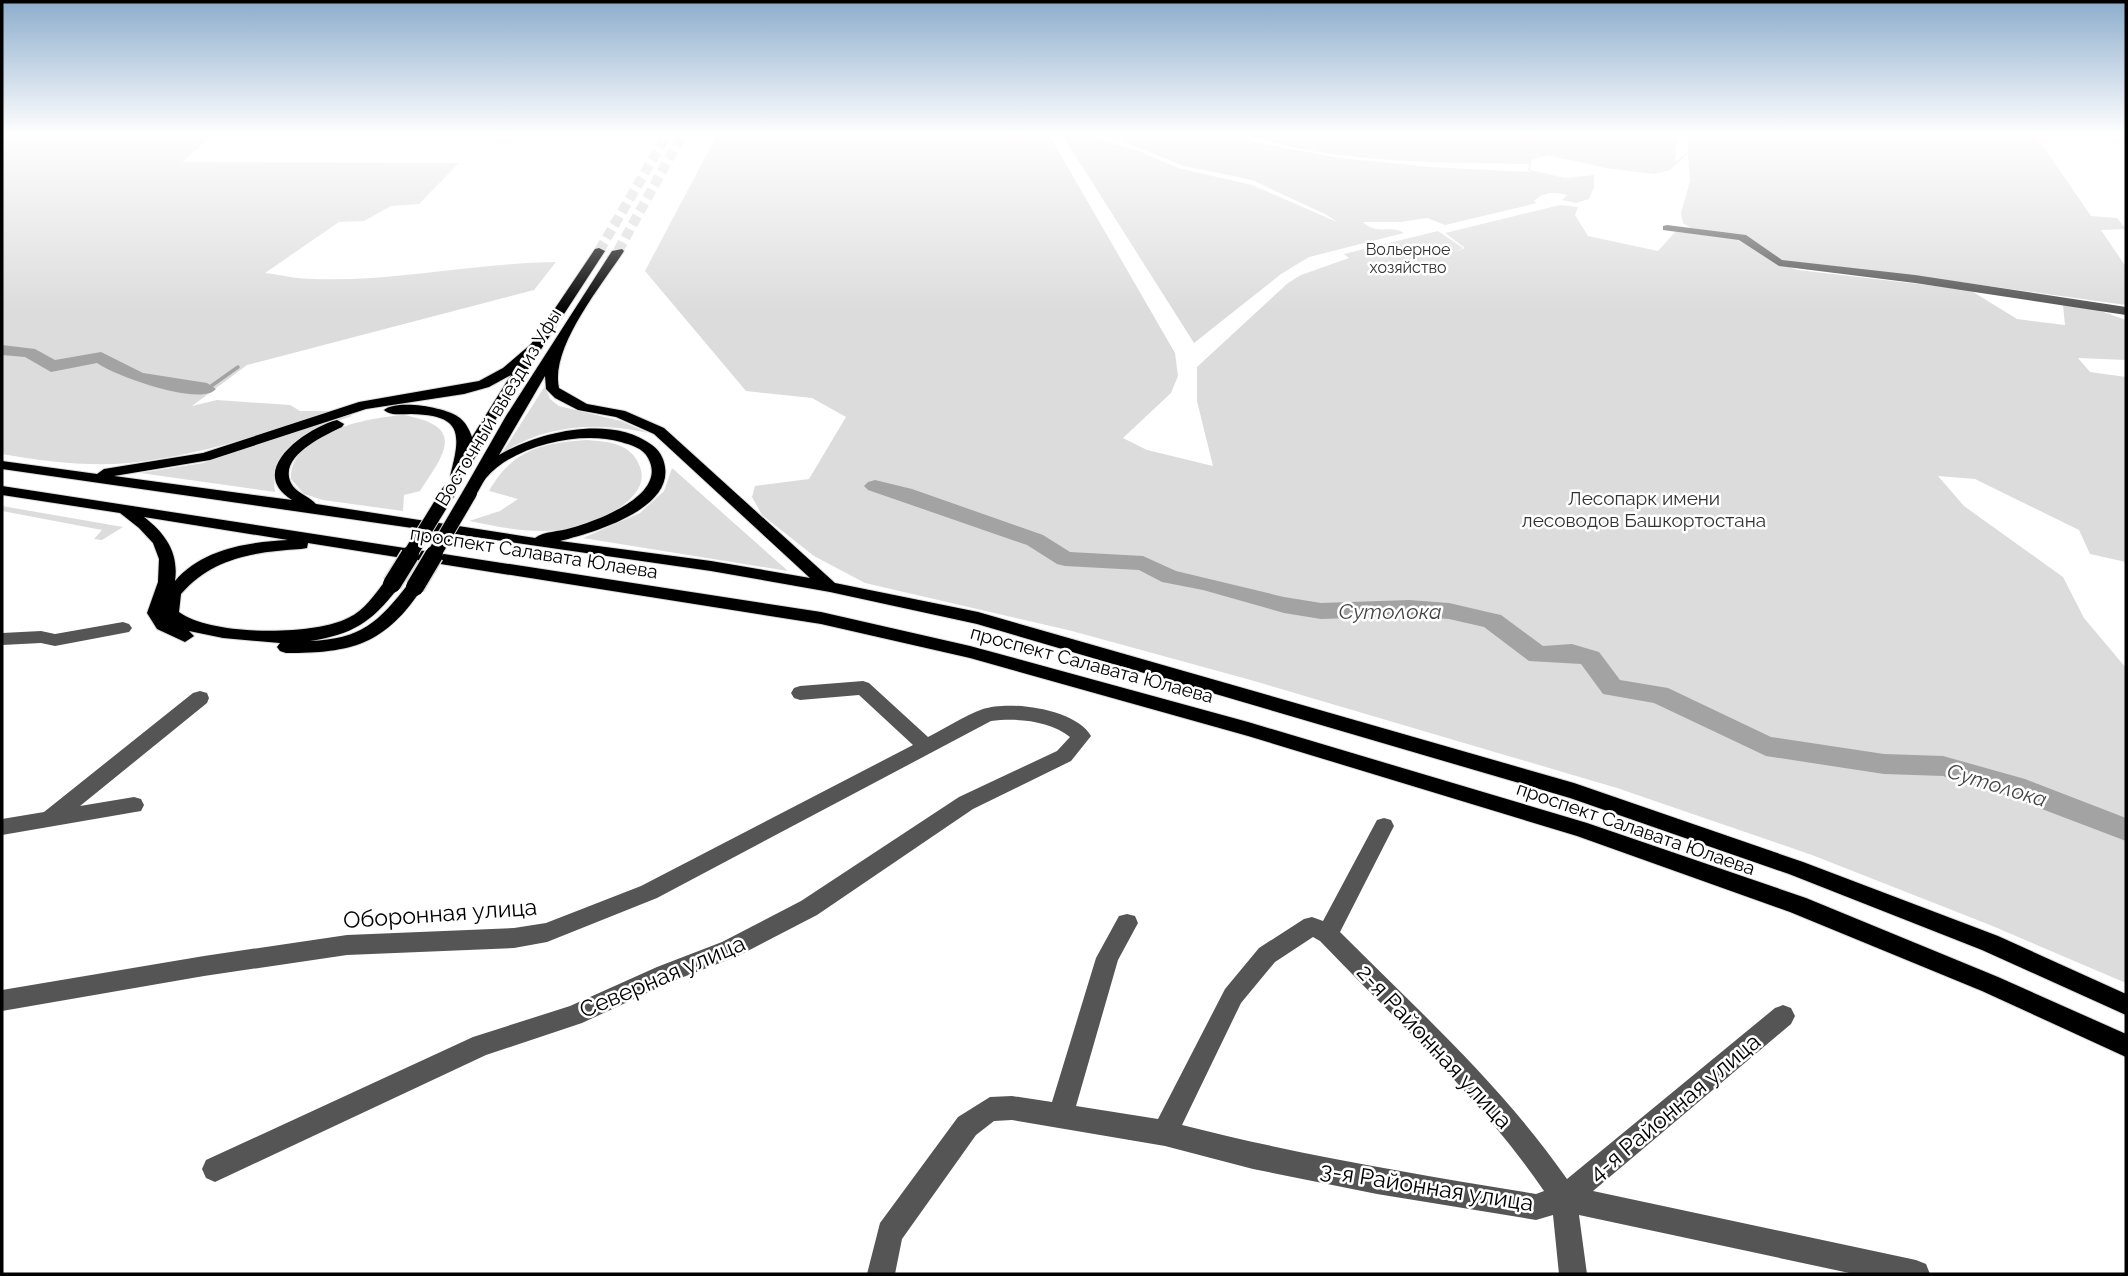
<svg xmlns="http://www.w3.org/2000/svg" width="2128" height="1276" font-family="Raleway,sans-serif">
	<rect width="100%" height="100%" fill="#fff"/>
	<!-- green -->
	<g fill="#dcdcdc">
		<path d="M 2,133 L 216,133 L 182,162 L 459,163 L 419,204 L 391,206 L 364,221 L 339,222 L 265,273 C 281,275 297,279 313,279 C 394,282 475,263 556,262 L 534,290 L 247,365 L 192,406 L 217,400 L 290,405 L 300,411 L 336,411 C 268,432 200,456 129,463 C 87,467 43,461 2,454 Z"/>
		<path d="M 718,133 L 1048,133 L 1175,353 L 1178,376 L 1171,393 L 1123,438 L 1147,450 L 1213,466 L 1197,401 L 1197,367 L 1288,283 L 1301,275 L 1349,258 L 1344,254 L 1438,231 L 1463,248 L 1455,252 L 1465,248 L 1445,233 L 1560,205 L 1578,207 L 1575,215 L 1588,236 L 1658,251 L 1676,231 L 1744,236 L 1691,228 L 1683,223 L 1681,213 L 1690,181 L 1688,153 L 1670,170 L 1654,174 L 1606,168 L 1548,155 L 1532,160 L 1530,170 L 1565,178 L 1594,175 L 1594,187 L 1589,199 L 1576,203 L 1562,200 L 1567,195 C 1555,192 1544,191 1534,201 L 1537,203 L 1445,225 L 1427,218 L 1401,222 L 1363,222 C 1377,236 1390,224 1404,233 L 1309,257 L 1281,274 L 1194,343 L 1061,133 L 1081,133 L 1139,151 L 1178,168 L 1252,185 L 1337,222 L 1327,215 L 1252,180 L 1184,166 L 1101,133 L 1232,133 L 1259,143 L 1340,158 L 1431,167 L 1531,172 L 1528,170 L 1529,164 C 1442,162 1325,164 1242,133 L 1678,133 L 1675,162 L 1688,152 L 1688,133 L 2034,133 L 2091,216 L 2117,218 L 2126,229 L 2101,230 L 2126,267 L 2126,305 L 1952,281 L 1774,262 L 1798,270 L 1970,290 L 2017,319 L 2065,325 L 2063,305 L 2098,310 L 2126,320 L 2126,360 L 2078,358 L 2090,372 L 2126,377 L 2126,562 L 2090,554 L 2079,530 L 1975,479 L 1938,476 L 1964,506 L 2063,577 L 2084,618 L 2126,668 L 2126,983 L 1990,925 L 1812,855 L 1617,788 L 1247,679 L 1072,631 L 865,583 L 814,556 L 762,515 L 752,497 L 755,486 L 809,479 L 846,417 L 812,398 L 746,391 L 645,271 Z"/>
		<path d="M 545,386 L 550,399 L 559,406 L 621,421 L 648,433 C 598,422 547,424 502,453 Z"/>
		<path d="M 349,414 L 352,416 C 313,429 268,444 275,492 L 140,473 L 203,463 Z"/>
		<path d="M 403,415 C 466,426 446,452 420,491 L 404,495 L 403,511 L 323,500 L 304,494 L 291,479 C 290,432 367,418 403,415 Z"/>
		<path d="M 586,440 C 597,441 609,441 618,445 C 629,449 636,456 640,467 C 652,498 599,521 576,527 C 539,536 505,528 469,521 L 500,511 L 518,499 L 489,491 C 512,450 542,443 586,440 Z"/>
		<path d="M 672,468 L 788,571 L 583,538 L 640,513 L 664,491 Z"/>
		<path d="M 2,506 L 123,527 L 102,540 L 94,539 L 102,530 L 2,511 Z"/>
	</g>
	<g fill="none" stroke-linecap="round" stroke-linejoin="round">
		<!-- stream -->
		<path stroke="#a3a3a3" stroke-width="3.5" d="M 207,389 L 238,367"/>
		<!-- river -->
		<g fill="#a3a3a3" fill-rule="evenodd">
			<path d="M 2,345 L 35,349 L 55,360 L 101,352 L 143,373 L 207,383 L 216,389 C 201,407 115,376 97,363 L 51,372 L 25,357 L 2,355 Z"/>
			<path d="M 875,480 L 912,489 L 1043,535 L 1070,552 L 1143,556 L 1176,571 L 1284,597 L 1321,603 L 1409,600 L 1449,603 L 1492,613 L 1501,615 L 1543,646 L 1572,644 L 1599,652 L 1620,680 L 1668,688 L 1771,737 L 1884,754 L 1943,756 L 2025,779 L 2126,818 L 2126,841 L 2008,796 L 1943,776 L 1884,774 L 1766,756 L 1654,703 L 1603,694 L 1581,664 L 1529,661 L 1484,627 L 1449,619 L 1409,616 L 1321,619 L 1284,613 L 1203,590 L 1162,582 L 1139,570 L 1065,566 L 1057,564 L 1027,545 L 868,490 L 864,486 L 868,482 Z"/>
		</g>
		<!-- major-tunnel -->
		<g stroke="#d9d9d9" stroke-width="10" stroke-dasharray="10 5" stroke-linecap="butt">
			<path d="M 599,251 L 668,133"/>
			<path d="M 618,251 L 683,133"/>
		</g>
		<!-- major casing -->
		<g stroke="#dbdbdb" stroke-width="2">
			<g id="major">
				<path d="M 599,248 L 605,251 L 497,417 L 473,461 L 467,465 L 462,479 L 457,480 L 450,476 C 461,434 463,415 411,414 C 401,414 391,416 384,410 C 397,399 446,407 460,418 C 466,423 469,429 472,437 L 511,375 L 489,387 L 464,394 L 366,409 L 210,460 L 114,476 L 292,500 C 245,471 306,428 337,420 L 344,424 L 342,427 C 324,436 278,456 291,483 C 296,493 309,496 316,504 L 535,538 C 544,531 559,532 571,528 C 596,521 669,495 648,458 C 643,448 631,445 621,442 C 581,430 514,445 486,478 C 482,483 479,491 475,496 L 470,498 L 462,493 L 506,416 L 612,251 L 622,249 L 624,251 C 602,285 550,347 559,388 L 587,404 L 625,411 L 664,428 L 835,583 L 978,612 L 1574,783 L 1803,862 L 1998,936 L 2126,994 L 2126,1015 L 1982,950 L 1789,874 L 1570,798 L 977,624 L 830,592 L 711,571 L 2,469 L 2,461 L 97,474 L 104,469 L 203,453 L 359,402 L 479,381 L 503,368 L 531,344 L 595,249 ZM 545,376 L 546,389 L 555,398 L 578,410 L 616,417 L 654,434 L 810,578 L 711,561 L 560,541 C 592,533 672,510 665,467 C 664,458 659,450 652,445 C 611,414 538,432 499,455 Z"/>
				<path d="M 2,486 L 821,612 L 970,646 L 1248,722 L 1587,823 L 1806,898 L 1998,977 L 2126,1034 L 2126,1057 L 1982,991 L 1790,912 L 1577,836 L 1248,736 L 970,658 L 821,624 L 308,543 L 307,548 L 301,549 C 255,552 213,557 181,594 L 179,612 C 211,636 313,636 348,618 C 365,610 375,594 386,580 L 398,580 L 400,584 L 398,588 C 371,623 353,634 310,641 C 361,639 378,623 409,583 L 415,582 L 423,587 C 385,645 352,653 286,653 L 280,651 L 277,647 L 280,643 L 223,638 L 189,631 L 194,636 L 185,642 L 157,629 L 147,613 L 158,582 L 159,559 L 153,543 L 139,528 L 120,513 L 2,495 ZM 144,517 L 288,540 C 248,542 202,549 175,581 C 179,553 166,534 144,517 Z"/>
			</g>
		</g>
		<!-- minor -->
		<g fill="#555" fill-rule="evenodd">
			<path d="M 1667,225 L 1746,235 L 1782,260 L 1915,275 L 2126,307 L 2126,315 L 1915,283 L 1779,266 L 1739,240 L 1663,230 L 1663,226 Z"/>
			<path d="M 123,622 L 129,624 L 132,628 L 129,632 L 55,646 L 41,643 L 2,645 L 2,633 L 41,631 L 55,634 Z"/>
			<path d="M 863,681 L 869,683 L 928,737 C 946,728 964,716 983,709 C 1010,700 1076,709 1091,736 L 1071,761 L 973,809 L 817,915 L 738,956 L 673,981 L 582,1023 L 486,1055 L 215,1182 L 206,1178 L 202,1169 L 206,1160 L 473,1037 L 570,1006 L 657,967 L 722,942 L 801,901 L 959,797 L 1057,751 L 1070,737 C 1049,720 1016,718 991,721 L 657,898 L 547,942 L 514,948 L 347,955 L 204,976 L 2,1011 L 2,990 L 204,956 L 347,935 L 514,928 L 546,923 L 641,886 L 913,745 L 859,695 L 800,700 L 794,698 L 791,693 L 794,688 L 800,686 Z"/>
			<path d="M 200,691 L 207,693 L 209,698 L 207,703 L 80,806 L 134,797 L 141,799 L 144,805 L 141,811 L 2,835 L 2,819 L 44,812 L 193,693 Z"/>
			<path d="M 1384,818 L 1391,820 L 1394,826 L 1340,932 C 1419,1011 1503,1087 1567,1179 L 1775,1008 L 1783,1005 L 1791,1008 L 1795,1016 L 1791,1024 L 1593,1191 L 1916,1260 L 1926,1264 L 1930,1274 L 1854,1274 L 1579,1215 L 1587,1274 L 1559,1274 L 1553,1215 L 1536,1220 L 1377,1194 L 1253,1169 L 1165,1146 L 1012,1120 L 994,1121 L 976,1135 L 902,1239 L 895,1274 L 867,1274 L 880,1223 L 958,1117 L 990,1097 L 1012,1096 L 1052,1102 L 1096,958 L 1119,916 L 1127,914 L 1135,916 L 1138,923 L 1118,960 L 1076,1106 L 1158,1119 L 1225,989 L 1259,948 L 1304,919 L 1312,917 L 1323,921 L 1377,820 ZM 1313,937 L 1320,941 C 1397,1021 1481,1099 1544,1191 L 1536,1194 C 1417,1174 1299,1155 1182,1125 L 1241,1003 L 1275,962 Z"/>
		</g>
		<!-- major -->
		<use href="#major" fill="#000" fill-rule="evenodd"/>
		<!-- major-bridge-far1 casing -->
		<g stroke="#dbdbdb" stroke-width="16" stroke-linecap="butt">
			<g id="major-bridge-far1">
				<path d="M 409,556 L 449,491"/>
				<path d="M 433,556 L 470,493"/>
			</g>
		</g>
		<!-- major-bridge casing -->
		<g stroke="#dbdbdb" stroke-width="21" stroke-linecap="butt">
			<g id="major-bridge">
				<path d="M 392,584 L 410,555"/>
				<path d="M 415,587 L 434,555"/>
			</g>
		</g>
		<!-- major-bridge-far1 -->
		<use href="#major-bridge-far1" stroke="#000" stroke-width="14"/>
		<!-- major-bridge -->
		<use href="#major-bridge" stroke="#000" stroke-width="18"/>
	</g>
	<!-- sky -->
	<linearGradient id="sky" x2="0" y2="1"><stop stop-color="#8cadcc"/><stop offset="0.43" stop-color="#fff"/><stop offset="1" stop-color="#fff" stop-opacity="0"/></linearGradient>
	<rect width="2128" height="311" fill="url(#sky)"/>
	<g text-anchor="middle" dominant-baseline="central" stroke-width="5" stroke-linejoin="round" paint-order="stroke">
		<!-- far-park labels -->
		<g font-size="16" fill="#333" stroke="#fff">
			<text x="1408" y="249">Вольерное<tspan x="1408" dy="18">хозяйство</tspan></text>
		</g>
		<!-- street labels -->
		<g font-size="19" fill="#000" stroke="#fff">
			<text transform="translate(498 407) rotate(-59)">Восточный выезд из Уфы</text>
			<text transform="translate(534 552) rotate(9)">проспект Салавата Юлаева</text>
			<text transform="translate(1092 664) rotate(15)">проспект Салавата Юлаева</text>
			<text transform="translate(1636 828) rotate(19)">проспект Салавата Юлаева</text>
		</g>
		<!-- park labels -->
		<g font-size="19" fill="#333" stroke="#fff">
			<text x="1644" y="498">Лесопарк имени<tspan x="1644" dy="22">лесоводов Башкортостана</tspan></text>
		</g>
		<!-- water labels -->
		<g font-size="21" font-style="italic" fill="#444" stroke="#fff">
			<text x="1390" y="611">Сутолока</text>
			<text transform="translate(1997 785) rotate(17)">Сутолока</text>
		</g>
		<!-- near-street labels -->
		<g font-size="23" fill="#000" stroke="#fff">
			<text transform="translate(440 913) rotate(-4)">Оборонная улица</text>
			<text transform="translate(662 976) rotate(-23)">Северная улица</text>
			<text transform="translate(1435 1046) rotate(47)">2-я Районная улица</text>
			<text transform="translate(1674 1107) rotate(-40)">4-я Районная улица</text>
			<text transform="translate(1427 1186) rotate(9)">3-я Районная улица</text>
		</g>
	</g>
	<!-- border -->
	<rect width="2128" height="1276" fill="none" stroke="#000000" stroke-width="7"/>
</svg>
